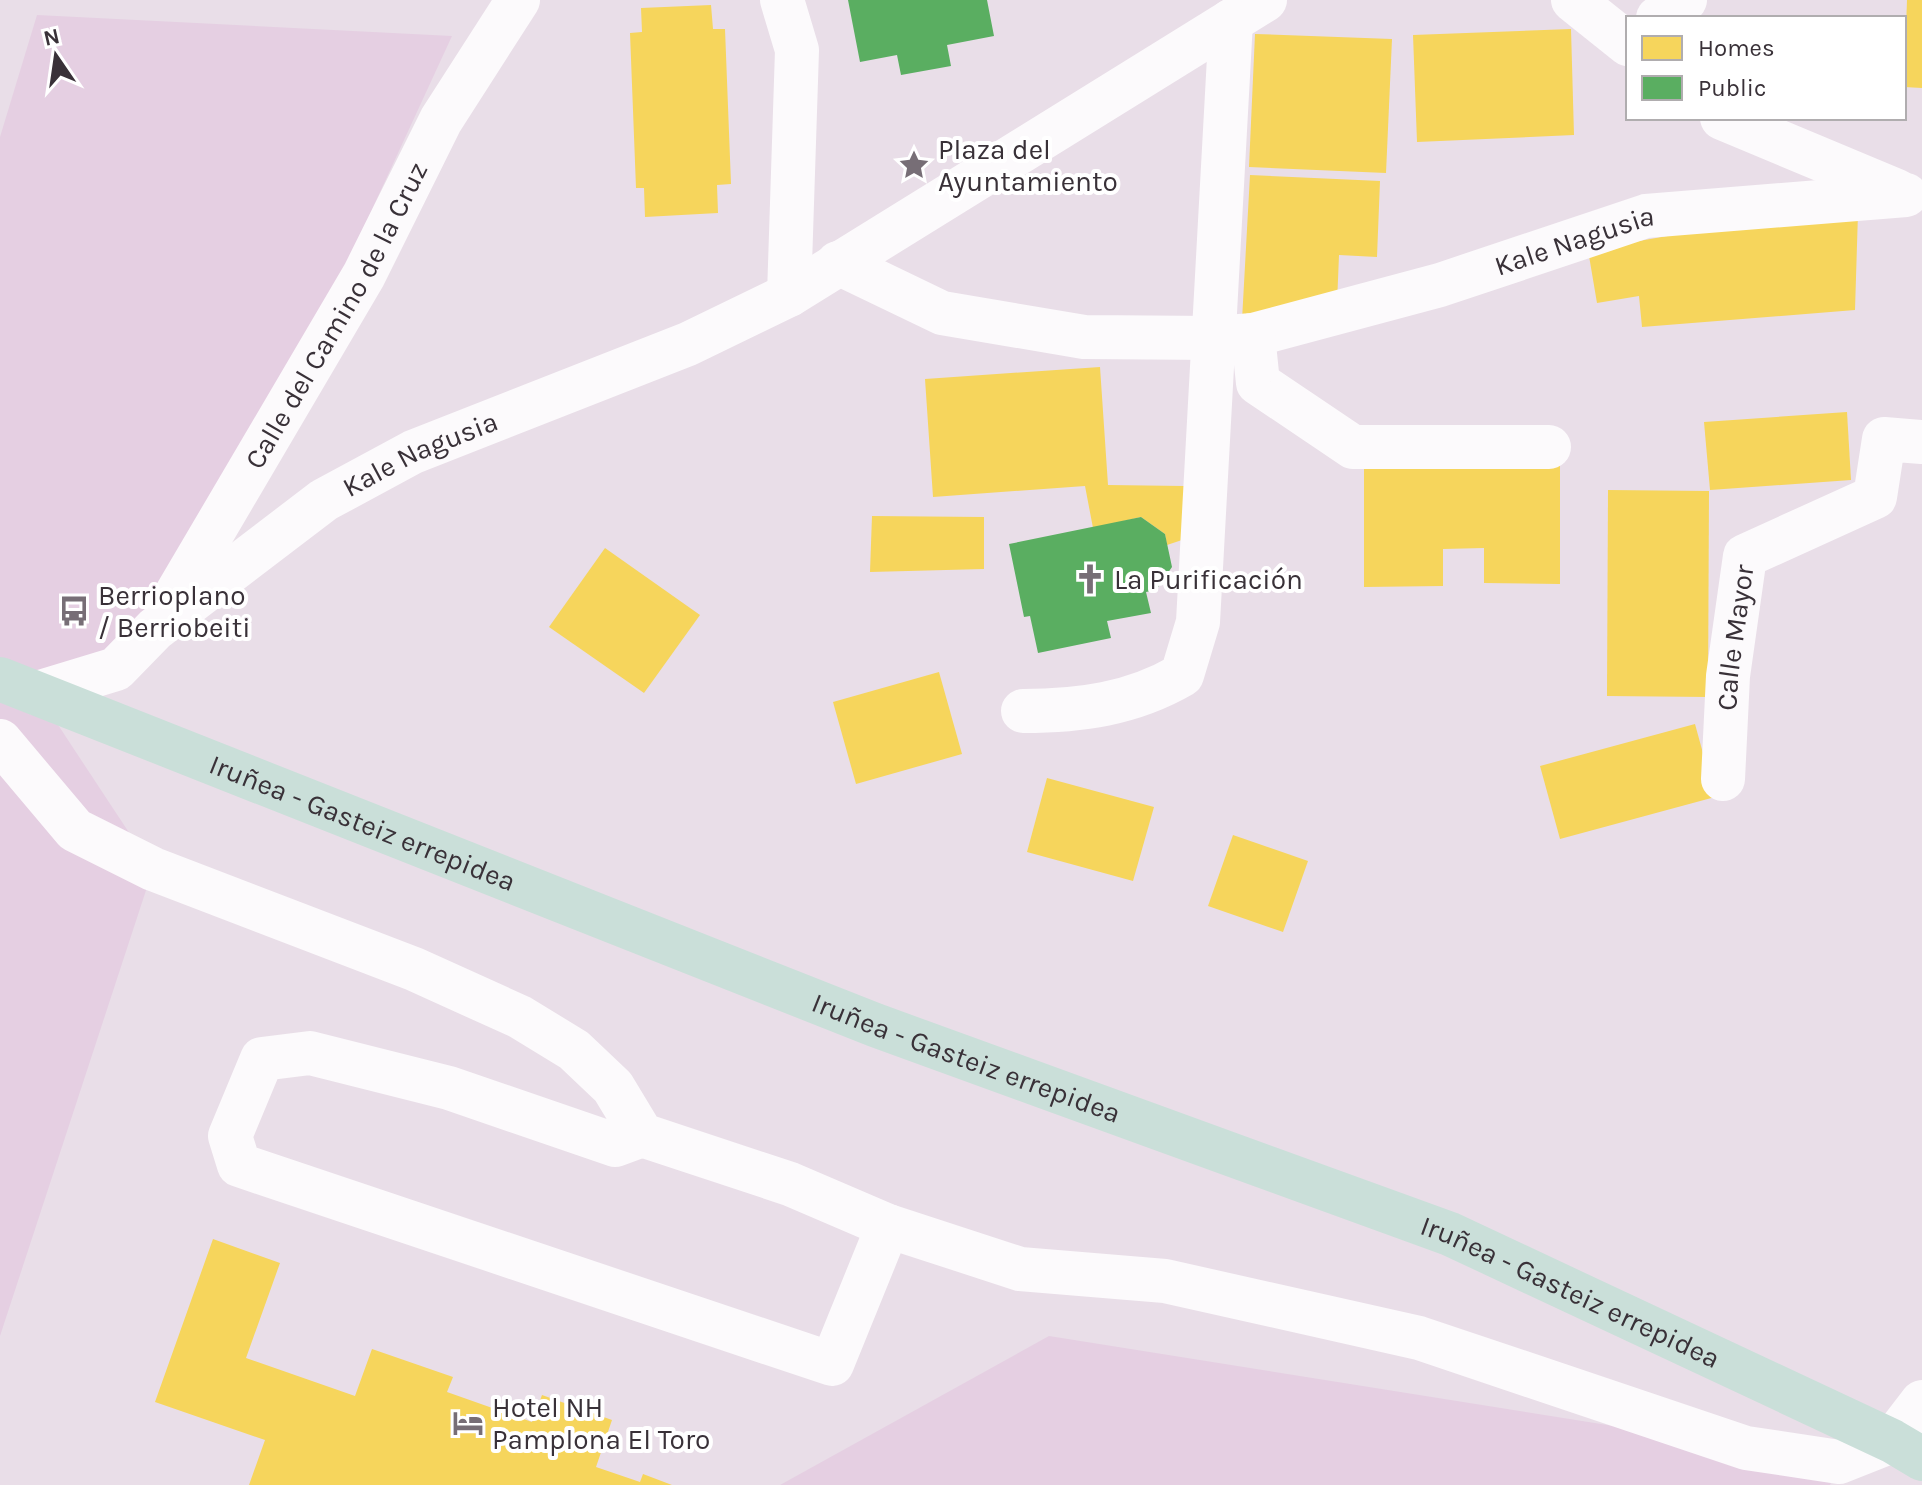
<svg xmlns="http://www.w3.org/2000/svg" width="1922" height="1485" font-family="Karla,sans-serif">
	<rect width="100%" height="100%" fill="#e9dee8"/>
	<!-- green -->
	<g fill="#e5cfe2">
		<path d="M 37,15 L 452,36 L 262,448 L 155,629 L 37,693 L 153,869 L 0,1336 L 0,137 Z"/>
		<path d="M 1049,1336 L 1839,1462 L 1830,1485 L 780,1485 Z"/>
	</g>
	<!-- homes -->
	<g fill="#f6d55c">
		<path d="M 1907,0 L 1922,0 L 1922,88 L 1904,87 Z"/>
		<path d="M 711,5 L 713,29 L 725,29 L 731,184 L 717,185 L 718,213 L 645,217 L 644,188 L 636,188 L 630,33 L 642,32 L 641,8 Z"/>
		<path d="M 1571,29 L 1574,135 L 1417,142 L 1413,35 Z"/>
		<path d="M 1255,34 L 1392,39 L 1386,173 L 1249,167 Z"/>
		<path d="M 1250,175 L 1380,181 L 1377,257 L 1339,255 L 1337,304 L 1242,320 Z"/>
		<path d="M 1858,213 L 1855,310 L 1642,327 L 1639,296 L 1597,303 L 1588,250 L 1690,232 Z"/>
		<path d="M 1100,367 L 1108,485 L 1184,486 L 1185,539 L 1167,545 L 1165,534 L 1141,517 L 1093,528 L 1085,486 L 933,497 L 925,379 Z"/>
		<path d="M 1847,412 L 1851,480 L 1710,490 L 1704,422 Z"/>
		<path d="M 1560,464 L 1560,584 L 1484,583 L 1484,548 L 1443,549 L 1443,586 L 1364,587 L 1364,465 Z"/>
		<path d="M 1608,490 L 1709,491 L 1708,697 L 1607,696 Z"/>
		<path d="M 872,516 L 984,517 L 984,569 L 870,572 Z"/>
		<path d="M 605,548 L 700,615 L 644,693 L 549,627 Z"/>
		<path d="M 939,672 L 962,754 L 856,784 L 833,702 Z"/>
		<path d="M 1695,724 L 1715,797 L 1560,839 L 1540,766 Z"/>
		<path d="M 1047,778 L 1154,807 L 1133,881 L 1027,852 Z"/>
		<path d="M 1233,835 L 1308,861 L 1283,932 L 1208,906 Z"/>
		<path d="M 213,1239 L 280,1263 L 246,1358 L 355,1396 L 372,1349 L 453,1377 L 447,1392 L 532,1422 L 542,1395 L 612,1420 L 596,1467 L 640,1482 L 643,1474 L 672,1485 L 249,1485 L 265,1440 L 155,1402 Z"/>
	</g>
	<!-- public -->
	<g fill="#5aae61">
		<path d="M 848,0 L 987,0 L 994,36 L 947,45 L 951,66 L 901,75 L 897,55 L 860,62 Z"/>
		<path d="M 1141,517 L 1165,534 L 1172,567 L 1156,590 L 1146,592 L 1151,613 L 1107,621 L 1111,638 L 1038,653 L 1030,616 L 1024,617 L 1009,544 Z"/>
	</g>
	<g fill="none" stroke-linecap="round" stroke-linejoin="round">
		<!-- minor -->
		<g stroke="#fcfafc" stroke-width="44">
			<path d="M 782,0 L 797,50 L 789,295"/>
			<path d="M 1573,0 L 1628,44"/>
			<path d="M 1658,18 L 1685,0"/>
			<path d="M 1722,118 L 1897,191"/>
			<path id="s1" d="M 838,263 L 942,313 L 1084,337 L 1214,338 L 1253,335 L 1440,285 L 1646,216 L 1906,195"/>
			<path d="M 1253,335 L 1258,383 L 1353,447 L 1549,447"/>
			<path id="s2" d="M 167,610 L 364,275 L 441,120 L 518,0"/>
			<path id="s3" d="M 37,693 L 116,669 L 155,629 L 324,500 L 413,452 L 688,344 L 789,295 L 1265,0"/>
			<path d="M 1023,711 C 1080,711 1132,704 1182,675 L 1198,622 L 1231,21"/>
			<path d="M 0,741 L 75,830 L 153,869 L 414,969 L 520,1017 L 574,1050 L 613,1087 L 642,1135 L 790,1184 L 888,1226 L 1020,1269 L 1165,1281 L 1419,1338 L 1746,1448 L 1839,1462 L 1892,1441 L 1922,1402"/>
			<path id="s4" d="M 1723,779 L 1728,676 L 1745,556 L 1875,497 L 1884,439 L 1922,442"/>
			<path d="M 642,1135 L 615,1145 L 449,1088 L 310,1053 L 262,1059 L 230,1136 L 239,1165 L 832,1364 L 888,1226"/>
		</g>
		<!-- highway -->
		<path stroke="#cadfd9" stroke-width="44" id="s5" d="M 0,679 L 875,1025 L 1450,1234 L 1892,1441 L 1922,1459"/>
	</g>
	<!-- icons -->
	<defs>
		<g id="sight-bare" transform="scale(2.4)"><path d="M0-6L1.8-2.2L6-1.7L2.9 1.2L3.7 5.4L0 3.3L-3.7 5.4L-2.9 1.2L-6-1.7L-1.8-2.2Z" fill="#776e76" stroke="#fff" stroke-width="2.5" paint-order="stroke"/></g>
		<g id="church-bare" transform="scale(2.4)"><path d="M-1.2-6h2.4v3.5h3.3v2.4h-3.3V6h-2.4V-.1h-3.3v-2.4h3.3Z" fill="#776e76" stroke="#fff" stroke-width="2.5" paint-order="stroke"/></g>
		<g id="bus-bare" transform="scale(2.4)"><path d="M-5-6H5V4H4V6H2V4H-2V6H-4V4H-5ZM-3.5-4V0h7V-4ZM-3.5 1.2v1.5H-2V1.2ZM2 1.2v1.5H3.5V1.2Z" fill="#776e76" stroke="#fff" stroke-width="2.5" paint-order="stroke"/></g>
		<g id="hotel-bare" transform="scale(2.4)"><path d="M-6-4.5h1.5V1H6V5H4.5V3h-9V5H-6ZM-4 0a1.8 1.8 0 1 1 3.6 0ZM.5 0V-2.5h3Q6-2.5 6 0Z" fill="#776e76" stroke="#fff" stroke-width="2.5" paint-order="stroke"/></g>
	</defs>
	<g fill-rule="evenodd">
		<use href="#sight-bare" x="914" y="165"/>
		<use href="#church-bare" x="1090" y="579"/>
		<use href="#bus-bare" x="74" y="611"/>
		<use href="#hotel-bare" x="468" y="1423"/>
	</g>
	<g text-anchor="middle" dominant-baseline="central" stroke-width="8" stroke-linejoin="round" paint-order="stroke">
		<!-- poi labels -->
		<g font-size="28" fill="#393138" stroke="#fff" text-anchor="start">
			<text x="938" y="149">Plaza del<tspan x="938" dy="32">Ayuntamiento</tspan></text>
			<text x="1114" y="579">La Purificación</text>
			<text x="98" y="595">Berrioplano<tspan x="98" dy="32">/ Berriobeiti</tspan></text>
			<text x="492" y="1407">Hotel NH<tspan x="492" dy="32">Pamplona El Toro</tspan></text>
		</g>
		<!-- street labels -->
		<g font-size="28" fill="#393138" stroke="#fff">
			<text stroke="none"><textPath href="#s1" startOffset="764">Kale Nagusia</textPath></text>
			<text stroke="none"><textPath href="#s2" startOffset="340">Calle del Camino de la Cruz</textPath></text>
			<text stroke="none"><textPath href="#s3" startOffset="458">Kale Nagusia</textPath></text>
			<text stroke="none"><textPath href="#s4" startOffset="142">Calle Mayor</textPath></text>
			<text stroke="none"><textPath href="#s5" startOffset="390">Iruñea - Gasteiz errepidea</textPath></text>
			<text stroke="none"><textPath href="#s5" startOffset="1038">Iruñea - Gasteiz errepidea</textPath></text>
			<text stroke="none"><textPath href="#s5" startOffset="1686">Iruñea - Gasteiz errepidea</textPath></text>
		</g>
	</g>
	<!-- legend -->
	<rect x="1626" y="16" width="280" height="104" fill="#ffffff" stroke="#b0adaf" stroke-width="2"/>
	<rect x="1642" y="36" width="40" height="24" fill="#f6d55c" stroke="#b0adaf" stroke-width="2"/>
	<text x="1698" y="56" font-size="24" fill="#393138">Homes</text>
	<rect x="1642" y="76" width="40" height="24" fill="#5aae61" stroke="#b0adaf" stroke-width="2"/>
	<text x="1698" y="96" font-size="24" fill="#393138">Public</text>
	<!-- north arrow -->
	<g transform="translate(56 56) rotate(347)" stroke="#ffffff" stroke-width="6" paint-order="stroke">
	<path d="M0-6L14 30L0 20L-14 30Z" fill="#393138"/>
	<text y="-12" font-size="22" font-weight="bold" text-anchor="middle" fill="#393138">N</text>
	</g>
</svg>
